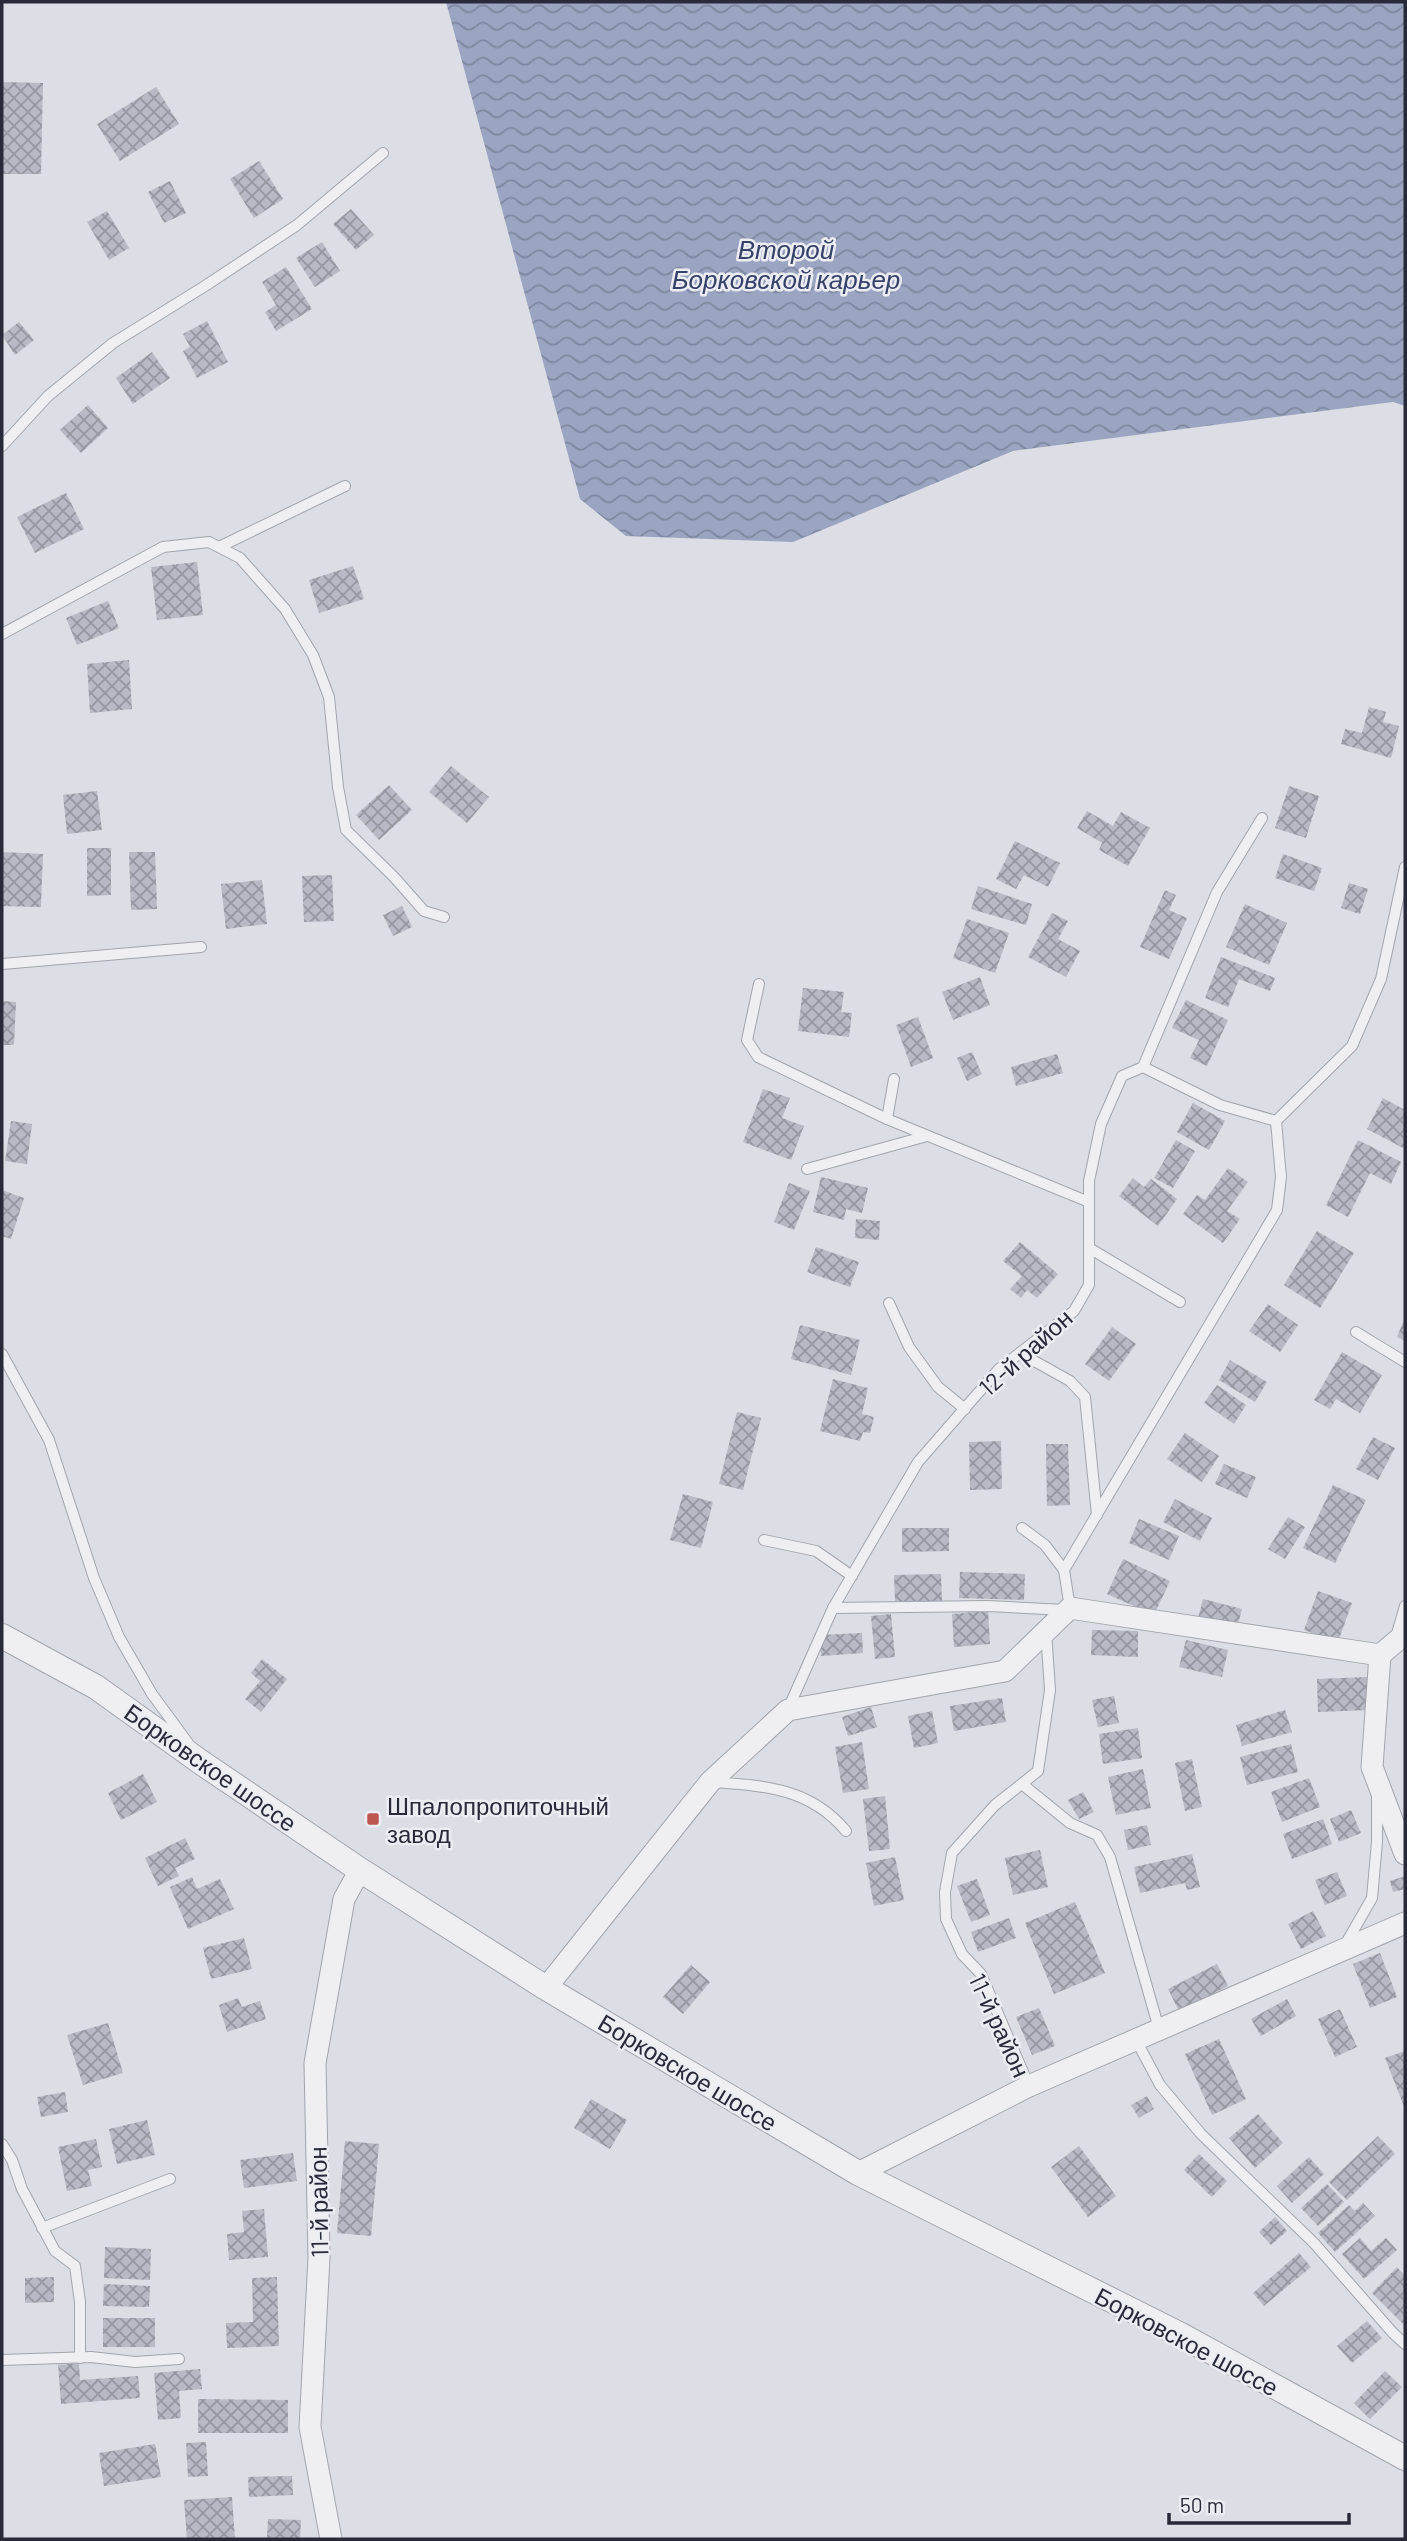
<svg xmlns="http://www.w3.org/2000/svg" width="1407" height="2541" font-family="Barlow,sans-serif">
	<defs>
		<pattern id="water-waves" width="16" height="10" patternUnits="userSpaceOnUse" patternTransform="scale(1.75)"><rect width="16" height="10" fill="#9ba5c1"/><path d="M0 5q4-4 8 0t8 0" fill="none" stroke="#7e879e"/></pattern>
		<pattern id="building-cross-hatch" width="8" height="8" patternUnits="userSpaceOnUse" patternTransform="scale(1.75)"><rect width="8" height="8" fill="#b7b9c4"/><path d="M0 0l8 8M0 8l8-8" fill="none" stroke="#9597a0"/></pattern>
	</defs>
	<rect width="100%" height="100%" fill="#dcdee5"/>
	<!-- water -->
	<path fill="url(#water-waves)" d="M 446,2 L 1405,2 L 1405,406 L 1393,402 L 1013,451 L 793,542 L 626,536 L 580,499 Z"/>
	<!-- building -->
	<g fill="url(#building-cross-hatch)">
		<path d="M 2,82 L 43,83 L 41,174 L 2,174 Z"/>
		<path d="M 156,87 L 179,124 L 120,161 L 97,124 Z"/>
		<path d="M 259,161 L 283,199 L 254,218 L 230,179 Z"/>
		<path d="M 170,181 L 186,213 L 164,223 L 148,192 Z"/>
		<path d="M 351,209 L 374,235 L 356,250 L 333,224 Z"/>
		<path d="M 107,211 L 129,248 L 109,260 L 87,222 Z"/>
		<path d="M 322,242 L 340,271 L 315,287 L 296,258 Z"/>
		<path d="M 286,267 L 312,309 L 276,331 L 265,312 L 276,305 L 262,282 Z"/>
		<path d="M 207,321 L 228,362 L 197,378 L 183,351 L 190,347 L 183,334 Z"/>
		<path d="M 19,322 L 34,340 L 15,355 L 2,335 Z"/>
		<path d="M 152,352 L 170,378 L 133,404 L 116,378 Z"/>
		<path d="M 88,405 L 108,428 L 81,453 L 60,430 Z"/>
		<path d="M 66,493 L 84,529 L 35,553 L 17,517 Z"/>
		<path d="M 197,562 L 203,615 L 157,620 L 151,567 Z"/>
		<path d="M 353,566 L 364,599 L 319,613 L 309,580 Z"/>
		<path d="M 108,601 L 119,628 L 77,645 L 66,618 Z"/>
		<path d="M 129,660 L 132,709 L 90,713 L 87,664 Z"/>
		<path d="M 1369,707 L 1386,712 L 1383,722 L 1399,726 L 1391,758 L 1341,744 L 1345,729 L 1362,733 Z"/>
		<path d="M 451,766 L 489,797 L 467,823 L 429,792 Z"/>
		<path d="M 389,785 L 412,810 L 379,840 L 356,815 Z"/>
		<path d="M 1289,786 L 1319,796 L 1306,838 L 1275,828 Z"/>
		<path d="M 97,791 L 102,830 L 67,834 L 63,795 Z"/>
		<path d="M 1087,811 L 1113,826 L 1121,812 L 1150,828 L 1128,866 L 1099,850 L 1102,843 L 1077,828 Z"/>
		<path d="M 1015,841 L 1060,863 L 1048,887 L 1024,875 L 1016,889 L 996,879 Z"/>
		<path d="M 87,848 L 111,848 L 111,895 L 87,896 Z"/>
		<path d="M 2,852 L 43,854 L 41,907 L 2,906 Z"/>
		<path d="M 129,852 L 155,852 L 157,909 L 131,910 Z"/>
		<path d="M 1283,854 L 1322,868 L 1314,891 L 1275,878 Z"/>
		<path d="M 332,875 L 334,921 L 304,922 L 302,876 Z"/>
		<path d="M 262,880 L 267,924 L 226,929 L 221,884 Z"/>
		<path d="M 1349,883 L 1368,889 L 1360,914 L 1341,908 Z"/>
		<path d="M 978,886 L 1032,904 L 1026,925 L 971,909 Z"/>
		<path d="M 1165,890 L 1176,895 L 1169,910 L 1187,918 L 1169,959 L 1140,947 Z"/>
		<path d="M 1245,904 L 1287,923 L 1269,965 L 1226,947 Z"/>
		<path d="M 402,906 L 412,927 L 393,936 L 383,915 Z"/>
		<path d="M 1052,913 L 1068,921 L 1058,939 L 1080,951 L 1066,977 L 1028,957 Z"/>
		<path d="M 967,919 L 1009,933 L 995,973 L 953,958 Z"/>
		<path d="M 1221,957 L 1275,978 L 1270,991 L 1239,979 L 1228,1007 L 1205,998 Z"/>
		<path d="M 980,977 L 990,1005 L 953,1020 L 942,992 Z"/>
		<path d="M 803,988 L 844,992 L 841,1012 L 852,1013 L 849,1037 L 798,1031 Z"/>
		<path d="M 1186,1000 L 1228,1020 L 1207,1066 L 1190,1058 L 1199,1040 L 1172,1028 Z"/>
		<path d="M 2,1001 L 16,1002 L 14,1045 L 2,1045 Z"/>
		<path d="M 918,1017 L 933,1058 L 911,1067 L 896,1025 Z"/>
		<path d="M 972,1052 L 982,1074 L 967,1081 L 957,1058 Z"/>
		<path d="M 1057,1054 L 1063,1073 L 1016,1086 L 1011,1067 Z"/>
		<path d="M 763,1089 L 790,1098 L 782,1118 L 804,1126 L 791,1160 L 743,1142 Z"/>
		<path d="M 1383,1098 L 1405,1110 L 1405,1149 L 1367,1129 Z"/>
		<path d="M 1193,1103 L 1225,1121 L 1209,1150 L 1177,1132 Z"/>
		<path d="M 11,1121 L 32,1124 L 27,1164 L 5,1161 Z"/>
		<path d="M 1176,1140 L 1195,1151 L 1173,1188 L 1154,1178 Z"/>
		<path d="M 1358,1140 L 1401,1162 L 1391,1184 L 1370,1173 L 1348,1217 L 1326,1205 Z"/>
		<path d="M 1228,1168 L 1248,1182 L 1227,1211 L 1240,1219 L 1223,1243 L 1183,1214 L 1197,1195 L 1205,1200 Z"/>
		<path d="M 821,1177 L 868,1188 L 862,1213 L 846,1209 L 844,1220 L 813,1212 Z"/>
		<path d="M 1133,1178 L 1144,1187 L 1151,1179 L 1177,1199 L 1158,1226 L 1119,1196 Z"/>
		<path d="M 789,1183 L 810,1191 L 794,1230 L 774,1222 Z"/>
		<path d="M 2,1190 L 24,1198 L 11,1239 L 2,1236 Z"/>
		<path d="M 856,1219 L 880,1221 L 879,1240 L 855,1238 Z"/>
		<path d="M 1317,1231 L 1354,1253 L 1320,1308 L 1284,1285 Z"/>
		<path d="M 1020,1242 L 1058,1274 L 1037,1298 L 1027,1290 L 1021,1298 L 1010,1289 L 1022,1276 L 1003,1261 Z"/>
		<path d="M 816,1247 L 859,1262 L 850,1287 L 807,1272 Z"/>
		<path d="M 1268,1304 L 1298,1325 L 1280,1352 L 1249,1331 Z"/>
		<path d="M 1405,1317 L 1405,1341 L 1397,1337 Z"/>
		<path d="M 800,1325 L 860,1340 L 851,1375 L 791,1359 Z"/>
		<path d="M 1112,1327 L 1136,1344 L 1109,1381 L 1085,1364 Z"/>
		<path d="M 1342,1352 L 1382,1375 L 1360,1413 L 1336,1399 L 1330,1409 L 1314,1400 Z"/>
		<path d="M 1230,1360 L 1267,1382 L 1255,1402 L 1219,1380 Z"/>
		<path d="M 833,1379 L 868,1388 L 862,1414 L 874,1417 L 870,1433 L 863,1432 L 860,1441 L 820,1431 Z"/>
		<path d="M 1217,1385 L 1246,1405 L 1234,1424 L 1204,1403 Z"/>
		<path d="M 737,1412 L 761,1418 L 743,1490 L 719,1484 Z"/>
		<path d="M 1185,1433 L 1219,1456 L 1202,1482 L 1167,1459 Z"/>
		<path d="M 1373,1437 L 1395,1448 L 1378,1480 L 1356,1469 Z"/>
		<path d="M 1001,1441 L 1002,1489 L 970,1490 L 969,1442 Z"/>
		<path d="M 1046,1444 L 1068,1444 L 1070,1505 L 1047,1506 Z"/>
		<path d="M 1224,1464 L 1256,1477 L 1247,1498 L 1215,1484 Z"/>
		<path d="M 1333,1485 L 1366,1500 L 1335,1563 L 1303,1548 Z"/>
		<path d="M 683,1494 L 713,1502 L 701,1548 L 670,1540 Z"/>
		<path d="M 1175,1499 L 1212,1518 L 1200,1541 L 1163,1522 Z"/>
		<path d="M 1288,1517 L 1305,1527 L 1285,1559 L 1268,1549 Z"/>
		<path d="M 1139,1519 L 1179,1536 L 1169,1560 L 1129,1543 Z"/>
		<path d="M 902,1528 L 949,1528 L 949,1551 L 902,1552 Z"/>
		<path d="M 1123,1559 L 1170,1581 L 1154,1615 L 1107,1594 Z"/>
		<path d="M 960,1572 L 1025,1574 L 1024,1600 L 959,1598 Z"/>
		<path d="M 941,1574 L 942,1601 L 895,1601 L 894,1575 Z"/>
		<path d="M 1318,1591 L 1352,1603 L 1338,1642 L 1304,1630 Z"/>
		<path d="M 1203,1599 L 1242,1609 L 1237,1628 L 1198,1618 Z"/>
		<path d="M 988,1611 L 990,1644 L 954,1647 L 952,1614 Z"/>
		<path d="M 891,1614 L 895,1657 L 875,1659 L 871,1616 Z"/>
		<path d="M 1092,1630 L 1138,1631 L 1138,1657 L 1091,1655 Z"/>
		<path d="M 862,1633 L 863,1653 L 821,1656 L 820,1635 Z"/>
		<path d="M 1186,1640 L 1228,1650 L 1222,1677 L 1179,1667 Z"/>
		<path d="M 262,1659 L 287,1679 L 261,1712 L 245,1699 L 260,1681 L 251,1673 Z"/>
		<path d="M 1367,1677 L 1369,1710 L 1318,1712 L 1317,1679 Z"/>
		<path d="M 1114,1696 L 1119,1723 L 1098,1727 L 1092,1700 Z"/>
		<path d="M 1002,1698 L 1006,1722 L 954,1731 L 950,1706 Z"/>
		<path d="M 871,1707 L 877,1727 L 848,1736 L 842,1717 Z"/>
		<path d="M 1285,1710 L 1292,1732 L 1242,1746 L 1236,1725 Z"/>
		<path d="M 932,1711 L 938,1743 L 914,1748 L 908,1716 Z"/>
		<path d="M 1138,1728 L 1142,1758 L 1103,1764 L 1099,1734 Z"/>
		<path d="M 862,1742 L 869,1789 L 843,1793 L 835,1747 Z"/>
		<path d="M 1291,1744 L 1298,1772 L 1247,1785 L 1240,1757 Z"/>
		<path d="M 1192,1759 L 1202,1807 L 1185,1811 L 1175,1763 Z"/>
		<path d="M 1143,1769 L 1151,1808 L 1116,1815 L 1108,1777 Z"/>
		<path d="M 143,1774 L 157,1802 L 121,1820 L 108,1793 Z"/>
		<path d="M 1309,1778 L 1320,1807 L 1282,1822 L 1271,1792 Z"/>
		<path d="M 1083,1792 L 1094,1812 L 1079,1819 L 1068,1800 Z"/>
		<path d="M 885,1796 L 890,1849 L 869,1851 L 863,1799 Z"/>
		<path d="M 1351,1810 L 1361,1833 L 1339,1842 L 1330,1819 Z"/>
		<path d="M 1323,1819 L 1332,1844 L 1292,1859 L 1283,1834 Z"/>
		<path d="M 1147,1825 L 1151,1845 L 1128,1850 L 1124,1830 Z"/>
		<path d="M 185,1838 L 195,1859 L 175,1868 L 179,1876 L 158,1886 L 145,1858 Z"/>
		<path d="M 1040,1850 L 1048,1887 L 1013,1895 L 1005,1858 Z"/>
		<path d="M 1192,1854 L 1200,1887 L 1187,1890 L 1185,1883 L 1140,1893 L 1134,1867 Z"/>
		<path d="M 895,1857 L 904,1900 L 874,1906 L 866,1863 Z"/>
		<path d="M 1337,1872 L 1347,1896 L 1325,1905 L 1315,1880 Z"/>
		<path d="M 1405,1876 L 1405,1889 L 1393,1892 L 1390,1881 Z"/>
		<path d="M 192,1877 L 197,1889 L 220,1879 L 234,1909 L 188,1929 L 170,1887 Z"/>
		<path d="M 977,1879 L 990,1915 L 971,1922 L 957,1886 Z"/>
		<path d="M 1075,1902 L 1105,1973 L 1054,1994 L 1025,1923 Z"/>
		<path d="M 1313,1911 L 1326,1936 L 1301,1949 L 1288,1924 Z"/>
		<path d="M 1009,1918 L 1016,1938 L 978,1952 L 971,1932 Z"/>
		<path d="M 244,1938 L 252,1969 L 211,1979 L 203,1948 Z"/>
		<path d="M 1380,1953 L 1397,1997 L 1370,2008 L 1353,1964 Z"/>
		<path d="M 1217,1964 L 1228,1986 L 1179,2011 L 1168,1989 Z"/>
		<path d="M 691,1965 L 710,1982 L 683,2014 L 663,1997 Z"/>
		<path d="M 238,1998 L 242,2007 L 260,2001 L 266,2019 L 227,2032 L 219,2005 Z"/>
		<path d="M 1287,1999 L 1296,2016 L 1261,2036 L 1251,2019 Z"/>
		<path d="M 1039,2008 L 1055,2046 L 1032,2055 L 1016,2017 Z"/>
		<path d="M 1340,2009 L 1357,2047 L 1335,2057 L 1318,2019 Z"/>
		<path d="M 108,2023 L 123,2073 L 83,2085 L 67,2035 Z"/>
		<path d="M 1219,2039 L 1246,2099 L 1212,2115 L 1185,2054 Z"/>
		<path d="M 1405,2051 L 1405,2109 L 1385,2058 Z"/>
		<path d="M 65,2092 L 68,2112 L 41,2117 L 37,2097 Z"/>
		<path d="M 1147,2096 L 1154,2109 L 1139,2118 L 1131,2105 Z"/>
		<path d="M 591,2099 L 627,2120 L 610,2149 L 574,2128 Z"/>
		<path d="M 1258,2114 L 1283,2143 L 1255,2168 L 1229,2138 Z"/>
		<path d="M 147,2120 L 155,2155 L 117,2164 L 109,2129 Z"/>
		<path d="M 1378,2136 L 1395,2154 L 1347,2200 L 1329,2182 Z"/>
		<path d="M 96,2139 L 102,2167 L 88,2170 L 92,2186 L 67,2191 L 58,2147 Z"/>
		<path d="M 345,2141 L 379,2144 L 371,2236 L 337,2233 Z"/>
		<path d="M 1079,2146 L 1116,2196 L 1088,2217 L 1051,2167 Z"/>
		<path d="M 293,2153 L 297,2181 L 244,2188 L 240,2160 Z"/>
		<path d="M 1199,2154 L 1227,2181 L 1212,2197 L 1184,2170 Z"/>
		<path d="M 1309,2157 L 1324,2174 L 1292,2203 L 1277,2186 Z"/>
		<path d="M 1327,2184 L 1344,2202 L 1318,2226 L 1301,2208 Z"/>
		<path d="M 1363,2203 L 1375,2216 L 1335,2252 L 1318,2233 L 1349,2205 L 1355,2211 Z"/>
		<path d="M 264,2209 L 268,2257 L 229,2260 L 227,2234 L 244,2232 L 242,2211 Z"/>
		<path d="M 1275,2217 L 1287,2231 L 1271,2245 L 1259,2232 Z"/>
		<path d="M 1360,2238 L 1371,2251 L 1386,2238 L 1397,2250 L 1364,2279 L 1342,2254 Z"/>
		<path d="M 105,2247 L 151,2249 L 150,2280 L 104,2278 Z"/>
		<path d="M 1299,2253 L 1311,2267 L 1264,2306 L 1253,2293 Z"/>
		<path d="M 1397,2267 L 1405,2276 L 1405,2326 L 1372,2293 Z"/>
		<path d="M 54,2277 L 54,2302 L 25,2303 L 25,2278 Z"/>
		<path d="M 277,2277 L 279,2346 L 227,2348 L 226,2323 L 253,2322 L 252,2278 Z"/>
		<path d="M 104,2284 L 150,2286 L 149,2307 L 103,2306 Z"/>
		<rect x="103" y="2318" width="52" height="29"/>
		<path d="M 1367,2321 L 1382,2338 L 1352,2363 L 1337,2346 Z"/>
		<path d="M 79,2363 L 80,2380 L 138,2376 L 140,2398 L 61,2404 L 58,2365 Z"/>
		<path d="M 200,2369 L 202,2389 L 179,2391 L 181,2418 L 158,2420 L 154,2373 Z"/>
		<path d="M 1385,2371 L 1402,2387 L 1370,2419 L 1354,2403 Z"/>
		<path d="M 198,2399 L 288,2400 L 288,2433 L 198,2433 Z"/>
		<path d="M 206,2442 L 208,2476 L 188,2477 L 186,2443 Z"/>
		<path d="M 155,2444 L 161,2477 L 104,2486 L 99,2453 Z"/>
		<path d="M 292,2476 L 293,2495 L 249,2497 L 248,2477 Z"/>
		<path d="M 232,2497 L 235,2539 L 187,2539 L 184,2500 Z"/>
		<path d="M 268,2519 L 301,2520 L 300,2539 L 267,2539 Z"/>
	</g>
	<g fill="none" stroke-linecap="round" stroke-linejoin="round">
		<!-- service casing -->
		<g stroke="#a2a4ae" stroke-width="12">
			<g id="service">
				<path d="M 2,446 L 48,396 L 113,343 L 205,286 L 297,225 L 383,153"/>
				<path d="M 219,547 L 345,486"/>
				<path d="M 2,634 L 163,547 L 209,542 L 240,558 L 285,609 L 313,655 L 329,697 L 338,787 L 346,830 L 394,877 L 424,911 L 444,917"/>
				<path d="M 2,964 L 201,947"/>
				<path d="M 759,984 L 747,1040 L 758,1057 L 887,1119 L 1089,1202"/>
				<path d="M 1143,1067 L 1217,892 L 1262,818"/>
				<path d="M 887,1119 L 894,1079"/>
				<path d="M 807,1169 L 927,1136"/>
				<path d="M 1089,1248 L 1180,1302"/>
				<path d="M 889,1303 L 909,1347 L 938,1387 L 965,1409"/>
				<path d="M 1356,1332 L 1405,1362"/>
				<path d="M 1020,1353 L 1070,1381 L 1085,1397 L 1097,1515"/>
				<path d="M 2,1354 L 49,1440 L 94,1578 L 119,1637 L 152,1694 L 188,1743"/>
				<path d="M 1022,1528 L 1045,1545 L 1064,1570"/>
				<path d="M 764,1540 L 816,1551 L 852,1576"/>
				<path d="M 833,1608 L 988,1606 L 1065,1610"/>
				<path d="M 1070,1608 L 1064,1570 L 1277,1210 L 1281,1177 L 1276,1121"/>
				<path d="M 1396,1637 L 1405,1606"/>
				<path d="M 788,1709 L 833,1608 L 918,1462 L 999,1369 L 1074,1311 L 1089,1285 L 1089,1181 L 1101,1124 L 1122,1076 L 1143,1067 L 1220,1105 L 1276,1121 L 1352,1046 L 1381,979 L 1405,867"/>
				<path d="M 713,1782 C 766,1786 810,1788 846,1831"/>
				<path d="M 1022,1784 L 1070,1823 L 1097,1835 L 1110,1857 L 1159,2029"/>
				<path d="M 1345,1945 L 1372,1898 L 1377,1842 L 1377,1797"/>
				<path d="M 1136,2040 L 1160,2085 L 1201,2134 L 1314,2243 L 1393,2333 L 1405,2344"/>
				<path d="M 1029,2086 L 981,1974 L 962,1954 L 946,1919 L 945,1892 L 952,1853 L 995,1805 L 1038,1771 L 1050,1690 L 1046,1631"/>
				<path d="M 2,2144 L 12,2160 L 22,2189 L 55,2251 L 75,2266 L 80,2302 L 80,2358"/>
				<path d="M 42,2228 L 170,2179"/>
				<path d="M 2,2360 L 91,2357 L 135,2362 L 179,2359"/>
			</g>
		</g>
		<!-- minor casing -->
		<g stroke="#a2a4ae" stroke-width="23">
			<g id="minor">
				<path d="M 1380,1655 L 1372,1767 L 1405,1854"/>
				<path d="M 546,1988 L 710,1782 L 788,1710 L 1005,1671 L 1070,1608 L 1380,1655 L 1405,1634"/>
				<path d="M 858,2173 L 1029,2086 L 1405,1923"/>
				<path d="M 331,2539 L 310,2427 L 319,2258 L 315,2063 L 344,1899 L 360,1870"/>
			</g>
		</g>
		<!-- tertiary casing -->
		<g stroke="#a2a4ae" stroke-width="26">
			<path id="tertiary" d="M 2,1636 L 96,1687 L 202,1763 L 360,1870 L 546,1988 L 858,2173 L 1181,2335 L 1405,2458"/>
		</g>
		<!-- service -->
		<use href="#service" stroke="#efeff3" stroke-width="10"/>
		<!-- minor -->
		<use href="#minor" stroke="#efeff3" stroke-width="21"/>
		<!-- tertiary -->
		<use href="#tertiary" stroke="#efeff3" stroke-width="24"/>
	</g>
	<!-- markers -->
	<rect fill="#bd564e" stroke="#ebedf3" stroke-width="2.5" x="366" y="1812" width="14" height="14" rx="3.5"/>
	<g text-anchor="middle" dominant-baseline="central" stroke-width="5" stroke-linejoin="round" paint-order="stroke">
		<!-- street labels -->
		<g font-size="24" fill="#282a39" stroke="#ebedf3">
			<text transform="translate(1025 1352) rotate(-42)">12-й район</text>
			<text transform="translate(211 1767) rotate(35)">Борковское шоссе</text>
			<text transform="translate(1000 2025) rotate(65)">11-й район</text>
			<text transform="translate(688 2072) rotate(31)">Борковское шоссе</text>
			<text transform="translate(318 2202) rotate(-91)">11-й район</text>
			<text transform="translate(1187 2341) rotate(28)">Борковское шоссе</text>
		</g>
		<!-- poi labels -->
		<g font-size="24" fill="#282a39" stroke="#ebedf3" text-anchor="start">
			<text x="387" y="1805">Шпалопропиточный<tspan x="387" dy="28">завод</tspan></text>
		</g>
		<!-- water labels -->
		<g font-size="26" font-style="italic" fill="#374268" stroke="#ebedf3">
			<text x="786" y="248">Второй<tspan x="786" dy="30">Борковской карьер</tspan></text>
		</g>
	</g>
	<!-- border -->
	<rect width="1407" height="2541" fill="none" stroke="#282a39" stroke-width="7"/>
	<!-- scale -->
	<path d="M1169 2513v10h180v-10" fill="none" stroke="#282a39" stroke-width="3.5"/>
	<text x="1180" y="2513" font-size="21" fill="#282a39" stroke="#ebedf3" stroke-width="5" paint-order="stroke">50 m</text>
</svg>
